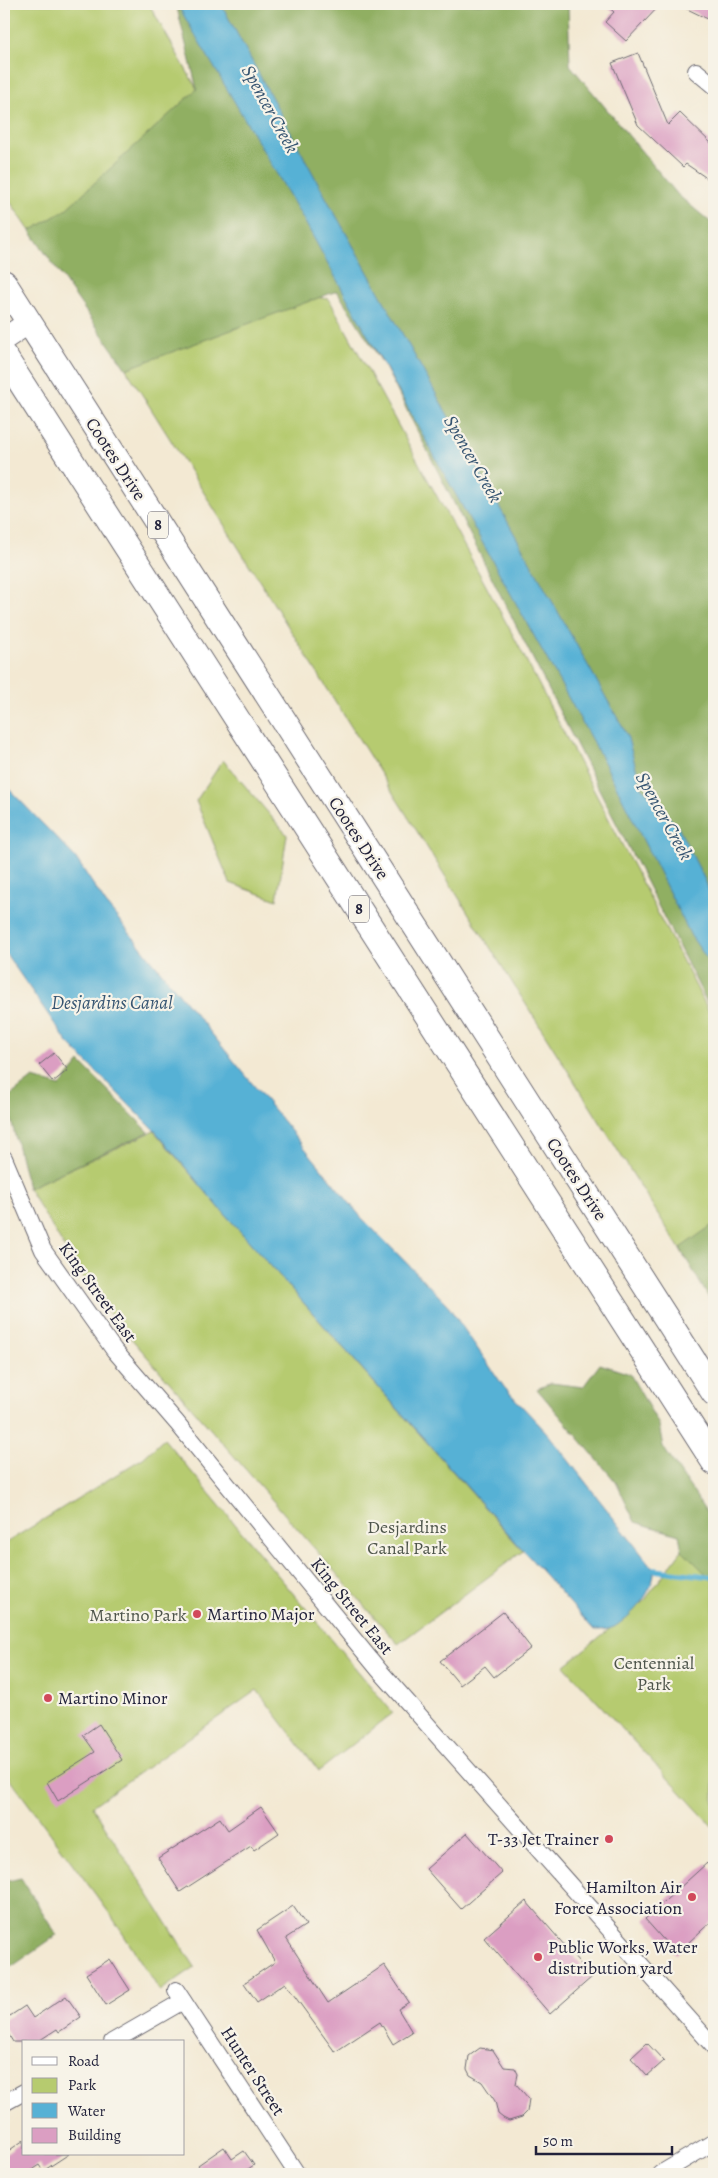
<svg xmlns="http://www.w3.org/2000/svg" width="718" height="2178" font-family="Alegreya,serif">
	<rect width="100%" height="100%" fill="#f7f3e8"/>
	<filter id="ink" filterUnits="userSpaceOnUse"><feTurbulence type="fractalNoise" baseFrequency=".02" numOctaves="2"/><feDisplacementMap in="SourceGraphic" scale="10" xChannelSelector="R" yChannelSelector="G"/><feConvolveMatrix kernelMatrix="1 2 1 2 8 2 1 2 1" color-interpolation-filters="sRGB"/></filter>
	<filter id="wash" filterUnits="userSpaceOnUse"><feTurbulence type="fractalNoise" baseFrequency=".0096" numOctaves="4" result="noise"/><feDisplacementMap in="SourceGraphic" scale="20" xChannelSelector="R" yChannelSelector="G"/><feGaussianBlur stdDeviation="1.12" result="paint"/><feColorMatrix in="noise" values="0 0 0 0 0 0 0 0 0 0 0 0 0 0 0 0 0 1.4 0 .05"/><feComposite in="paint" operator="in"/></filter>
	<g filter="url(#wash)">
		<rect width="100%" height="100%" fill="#f3e9d3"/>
		<!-- green -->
		<g fill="#b6cb6f" stroke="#6c7655">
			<path d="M 4,4 L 149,4 L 197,89 L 142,172 L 30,231 L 4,193 Z"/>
			<path d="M 308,296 L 329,299 L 514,637 L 714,1021 L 714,1246 L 690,1265 L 126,369 Z"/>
			<path d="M 223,760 L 287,835 L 277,900 L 230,883 L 196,801 Z"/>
			<path d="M 154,1131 L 216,1204 L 523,1551 L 398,1644 L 95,1297 L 28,1188 Z"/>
			<path d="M 164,1439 L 393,1713 L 319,1771 L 257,1690 L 92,1806 L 195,1967 L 160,1991 L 110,1914 L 4,1771 L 4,1544 L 143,1458 Z"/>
			<path d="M 682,1550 L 714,1582 L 714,1828 L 564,1666 L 645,1600 Z"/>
		</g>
		<!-- forest -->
		<g fill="#90af62" stroke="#59684e">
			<path d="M 176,4 L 568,4 L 570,65 L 678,195 L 714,225 L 714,1016 L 385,367 L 337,291 L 126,369 L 30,231 L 65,210 L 197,89 Z"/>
			<path d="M 80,1062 L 149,1132 L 28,1188 L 6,1099 L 33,1078 L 60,1086 Z"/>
			<path d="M 714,1224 L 714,1307 L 680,1248 Z"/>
			<path d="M 600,1364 L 630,1374 L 659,1425 L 663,1447 L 714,1523 L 714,1582 L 682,1550 L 679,1535 L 635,1522 L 616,1482 L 537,1389 L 551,1383 L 583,1387 Z"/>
			<path d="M 21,1878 L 57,1935 L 4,1972 L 4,1882 Z"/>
		</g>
		<!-- water -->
		<g fill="#57b1d5" stroke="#3c6a88">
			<path d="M 177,4 L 221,4 L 323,192 L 627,735 L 641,786 L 678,827 L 706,882 L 714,907 L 714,969 L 691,936 L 605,764 L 301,215 Z"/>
			<path d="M 4,784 L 75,857 L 106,904 L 361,1217 L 446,1303 L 504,1387 L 548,1434 L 654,1570 C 655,1591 631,1617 614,1627 C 608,1630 600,1630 594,1630 L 216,1204 L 155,1131 L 68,1043 L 4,951 Z"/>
		</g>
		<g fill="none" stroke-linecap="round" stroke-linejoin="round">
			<!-- stream -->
			<path stroke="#57b1d5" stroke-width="5.5" d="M 654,1570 L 714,1577"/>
		</g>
		<g id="blocks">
			<!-- building -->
			<g fill="#db9ec2">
				<path d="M 605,4 L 661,4 L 626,41 L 605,22 L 614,12 Z"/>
				<path d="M 677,4 L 714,4 L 714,22 Z"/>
				<path d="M 638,53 L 668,125 L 680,113 L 714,146 L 714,183 L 686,164 L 683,167 L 638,125 L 612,63 Z"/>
				<path d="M 54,1053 L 68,1070 L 53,1082 L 39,1065 Z"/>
				<path d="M 503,1612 L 531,1648 L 494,1677 L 485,1666 L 460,1685 L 440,1661 Z"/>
				<path d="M 99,1724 L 122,1760 L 58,1801 L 47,1782 L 95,1752 L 83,1735 Z"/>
				<path d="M 261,1807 L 279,1833 L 254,1850 L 251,1846 L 180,1892 L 158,1858 L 220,1818 L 228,1830 Z"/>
				<path d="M 467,1833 L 502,1873 L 461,1909 L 426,1869 Z"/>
				<path d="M 707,1863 L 714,1872 L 714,1919 L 676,1954 L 645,1919 Z"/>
				<path d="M 526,1901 L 592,1977 L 550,2014 L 484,1938 Z"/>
				<path d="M 293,1906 L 306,1925 L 286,1938 L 328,2003 L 384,1965 L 409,2002 L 398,2009 L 412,2032 L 393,2044 L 380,2022 L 335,2052 L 285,1983 L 257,2002 L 244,1983 L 275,1962 L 257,1930 Z"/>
				<path d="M 110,1959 L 130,1990 L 106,2005 L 86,1974 Z"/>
				<path d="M 66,1996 L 81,2017 L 59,2032 L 57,2029 L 37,2042 L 13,2042 L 4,2027 L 4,2020 L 25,2006 L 33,2018 Z"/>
				<path d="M 647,2043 L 664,2061 L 647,2076 L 631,2058 Z"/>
				<path d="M 480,2048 L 493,2050 L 504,2067 L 515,2068 L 518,2074 L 516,2084 L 529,2099 L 527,2112 L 522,2117 L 509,2121 L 503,2118 L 498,2114 L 495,2101 L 482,2082 L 470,2075 L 467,2069 L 469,2056 Z"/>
				<path d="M 24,2140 L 24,2154 L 69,2154 L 43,2171 L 39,2165 L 25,2174 L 4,2174 L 4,2154 Z"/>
				<path d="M 224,2147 L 232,2159 L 244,2151 L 254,2165 L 242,2173 L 243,2174 L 204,2174 L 198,2165 Z"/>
			</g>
		</g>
	</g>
	<g filter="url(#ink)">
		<use href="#blocks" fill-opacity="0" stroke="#6b6870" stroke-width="1"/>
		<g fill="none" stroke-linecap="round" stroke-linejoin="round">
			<!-- minor casing -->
			<g stroke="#6b6870" stroke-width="18">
				<g id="minor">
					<path d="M 696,71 L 714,86"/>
					<path d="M 4,1158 L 43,1250 L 114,1350 L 177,1423 L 379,1670 L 714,2047"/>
					<path d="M 176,1990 L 297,2174"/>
					<path d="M 112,2042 L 183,2001"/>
					<path d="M 4,2103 L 24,2092"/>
					<path d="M 660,2174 L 714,2142"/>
				</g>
			</g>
			<!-- secondary casing -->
			<g stroke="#6b6870" stroke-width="24">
				<path id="secondary" d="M 4,339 L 28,323"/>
			</g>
			<!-- primary casing -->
			<g stroke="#6b6870" stroke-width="27">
				<g id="primary">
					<path d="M 4,283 L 714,1393"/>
					<path d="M 4,356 L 714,1462"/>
				</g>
			</g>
			<!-- minor -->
			<use href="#minor" stroke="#fff" stroke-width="16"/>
			<!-- secondary -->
			<use href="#secondary" stroke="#fff" stroke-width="22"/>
			<!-- primary -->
			<use href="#primary" stroke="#fff" stroke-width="25"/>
		</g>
	</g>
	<!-- markers -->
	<g fill="#d1495b" stroke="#f7f3e8" stroke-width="2">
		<circle cx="197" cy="1614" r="5"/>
		<circle cx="48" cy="1698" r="5"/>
		<circle cx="609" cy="1839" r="5"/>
		<circle cx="692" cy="1897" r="5"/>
		<circle cx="538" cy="1957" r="5"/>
	</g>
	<g text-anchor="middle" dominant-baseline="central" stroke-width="4.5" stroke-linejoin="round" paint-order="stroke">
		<!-- shield labels -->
		<g fill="#f7f3e8" stroke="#62616f" stroke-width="1">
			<rect x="148" y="511.5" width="20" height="27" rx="4"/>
			<rect x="349" y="895.5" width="20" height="27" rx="4"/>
		</g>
		<g font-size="16" font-weight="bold" fill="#22223b">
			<text x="158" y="525">8</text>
			<text x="359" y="909">8</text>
		</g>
		<!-- street labels -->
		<g font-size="18" fill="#22223b" stroke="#f7f3e8">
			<text transform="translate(116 459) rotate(57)">Cootes Drive</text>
			<text transform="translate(359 838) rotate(57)">Cootes Drive</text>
			<text transform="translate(577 1179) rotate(57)">Cootes Drive</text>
			<text transform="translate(98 1292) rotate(54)">King Street East</text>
			<text transform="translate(352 1606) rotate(51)">King Street East</text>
			<text transform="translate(253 2071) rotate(57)">Hunter Street</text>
		</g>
		<!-- park labels -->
		<g font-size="18" fill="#4e554b" stroke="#f7f3e8">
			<text x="407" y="1527">Desjardins<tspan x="407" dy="21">Canal Park</tspan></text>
			<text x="138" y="1615">Martino Park</text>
			<text x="654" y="1663">Centennial<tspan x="654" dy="21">Park</tspan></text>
		</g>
		<!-- poi labels -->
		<g font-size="18" fill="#22223b" stroke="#f7f3e8" text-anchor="start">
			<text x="207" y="1614">Martino Major</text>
			<text x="58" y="1698">Martino Minor</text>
			<text x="599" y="1839" text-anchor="end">T-33 Jet Trainer</text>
			<text x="682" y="1887" text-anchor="end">Hamilton Air<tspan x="682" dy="21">Force Association</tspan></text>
			<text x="548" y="1947">Public Works, Water<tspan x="548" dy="21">distribution yard</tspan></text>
		</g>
		<!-- water labels -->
		<g font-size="19" font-style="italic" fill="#355471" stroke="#f7f3e8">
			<text transform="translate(270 109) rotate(61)">Spencer Creek</text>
			<text transform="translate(473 459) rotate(60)">Spencer Creek</text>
			<text transform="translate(664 816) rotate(61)">Spencer Creek</text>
			<text x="112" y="1003">Desjardins Canal</text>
		</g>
	</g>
	<!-- margin -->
	<rect width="718" height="2178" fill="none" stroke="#f7f3e8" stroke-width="20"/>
	<!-- legend -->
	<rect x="22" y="2040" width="162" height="115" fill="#f7f3e8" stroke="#a29fa3"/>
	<rect x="32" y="2057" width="25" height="8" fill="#ffffff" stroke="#a29fa3"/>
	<text x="68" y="2066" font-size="15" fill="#22223b">Road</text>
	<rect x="32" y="2078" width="25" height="15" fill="#b6cb6f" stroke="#a29fa3"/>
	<text x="68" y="2090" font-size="15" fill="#22223b">Park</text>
	<rect x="32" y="2103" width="25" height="15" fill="#57b1d5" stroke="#a29fa3"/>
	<text x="68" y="2116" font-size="15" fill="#22223b">Water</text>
	<rect x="32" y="2128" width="25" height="15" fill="#db9ec2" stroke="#a29fa3"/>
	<text x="68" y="2140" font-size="15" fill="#22223b">Building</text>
	<!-- scale -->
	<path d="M536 2146v8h136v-8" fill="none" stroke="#22223b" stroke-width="2.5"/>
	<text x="543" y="2146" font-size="15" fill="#22223b" stroke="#f7f3e8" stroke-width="4" paint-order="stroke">50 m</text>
</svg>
